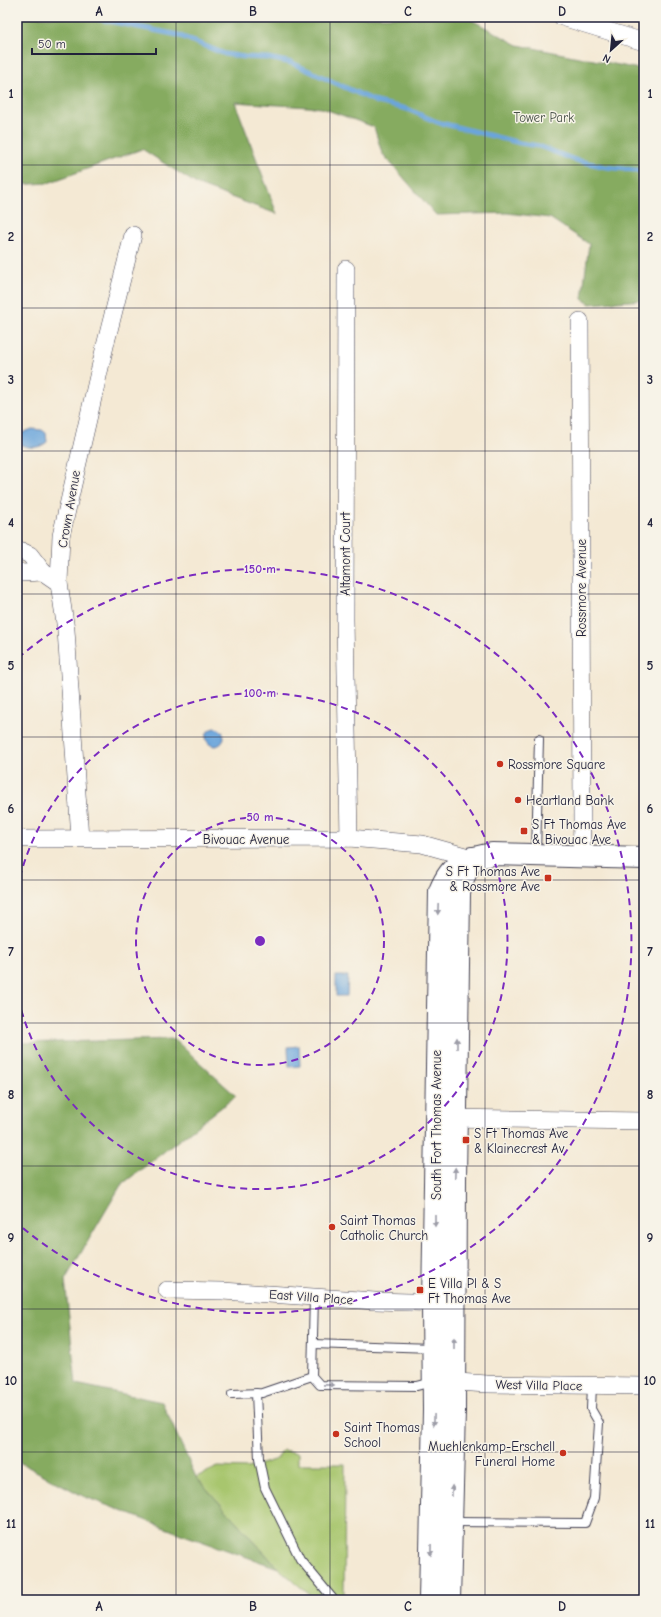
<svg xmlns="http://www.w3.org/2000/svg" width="661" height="1617" font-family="'Comic Neue',sans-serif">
	<rect width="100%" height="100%" fill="#f7f3e8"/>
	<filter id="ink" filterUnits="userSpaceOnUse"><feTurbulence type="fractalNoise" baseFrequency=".025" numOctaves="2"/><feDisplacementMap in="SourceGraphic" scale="8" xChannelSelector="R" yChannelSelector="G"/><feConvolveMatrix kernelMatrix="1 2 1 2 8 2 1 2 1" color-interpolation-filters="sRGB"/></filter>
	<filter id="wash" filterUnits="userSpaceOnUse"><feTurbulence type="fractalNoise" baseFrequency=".012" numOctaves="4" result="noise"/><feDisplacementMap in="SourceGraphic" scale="16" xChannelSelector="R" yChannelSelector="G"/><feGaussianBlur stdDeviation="0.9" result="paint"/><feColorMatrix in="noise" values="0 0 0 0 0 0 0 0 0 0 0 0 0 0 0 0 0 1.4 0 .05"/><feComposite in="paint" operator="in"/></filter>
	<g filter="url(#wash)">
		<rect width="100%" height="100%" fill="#f4e9d4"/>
		<!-- green -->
		<path fill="#a8c66e" stroke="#657454" d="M 283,1450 L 298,1453 L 298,1464 L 345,1464 L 344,1594 L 338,1600 L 316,1600 L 278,1568 L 196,1477 L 218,1467 L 248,1468 L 277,1459 Z"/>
		<!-- forest -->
		<g fill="#86ab61" stroke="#54664e">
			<path d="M 17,17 L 466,17 L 518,45 L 644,70 L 644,300 L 590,304 L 582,299 L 589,244 L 550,218 L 507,213 L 436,215 L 382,153 L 374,127 L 322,108 L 235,102 L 277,214 L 198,185 L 142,149 L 48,183 L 17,185 Z"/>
			<path d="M 174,1039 L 236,1096 L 121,1185 L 65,1280 L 76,1384 L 162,1402 L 196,1477 L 278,1568 L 181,1534 L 83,1496 L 17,1461 L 17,1043 Z"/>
		</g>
		<!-- water -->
		<g fill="#6ba5db" stroke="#46648b">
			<path d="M 32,429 L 42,430 L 46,433 L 47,442 C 38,450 27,448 17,443 L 17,435 Z"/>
			<circle cx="215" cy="737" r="9"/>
			<path d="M 336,976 L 348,976 L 347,996 L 336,996 Z"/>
			<path d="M 299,1046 L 300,1066 L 289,1067 L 288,1047 Z"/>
		</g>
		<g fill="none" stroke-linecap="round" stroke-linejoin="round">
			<!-- stream -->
			<path stroke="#6ba5db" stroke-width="5" d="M 89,17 L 178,35 L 225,54 L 245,57 L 268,58 L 292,63 L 377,102 L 407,109 L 437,122 L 520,143 L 539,146 L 575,160 L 606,167 L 644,171"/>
		</g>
	</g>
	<g filter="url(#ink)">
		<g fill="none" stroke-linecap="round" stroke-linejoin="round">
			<!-- service casing -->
			<g stroke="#424052" stroke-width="10">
				<g id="service">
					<path d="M 536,854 L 539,739"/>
					<path d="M 314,1297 L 312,1376 L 320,1385 L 417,1386 L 432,1382"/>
					<path d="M 313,1344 L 432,1348"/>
					<path d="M 256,1393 L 259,1459 L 265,1488 L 300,1559 L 334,1600"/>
					<path d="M 232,1394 L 262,1393 L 312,1376"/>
					<path d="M 453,1522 L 585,1523 L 594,1498 L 599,1423 L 591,1409 L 592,1385"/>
				</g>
			</g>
			<!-- minor casing -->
			<g stroke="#424052" stroke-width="18">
				<g id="minor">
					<path d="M 562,17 L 644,42"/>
					<path d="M 346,269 L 345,620 L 349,838"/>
					<path d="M 580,321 L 582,822 L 581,856"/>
					<path d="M 17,549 L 30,555 L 43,572 L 59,583"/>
					<path d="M 17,571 L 22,573 L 43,572"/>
					<path d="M 80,838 L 66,630 L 59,583 L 61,536 L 105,346 L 133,235"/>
					<path d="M 17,839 L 349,838 L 422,844 L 472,858"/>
					<path d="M 444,1118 L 644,1121"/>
					<path d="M 167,1290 L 222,1291 L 375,1301 L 444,1303"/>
					<path d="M 443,1381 L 487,1384 L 644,1386"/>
				</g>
			</g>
			<!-- secondary casing -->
			<g stroke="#424052" stroke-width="24">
				<g id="secondary">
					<path d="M 430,1600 L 434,1410 L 433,1303 L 440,891 C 452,862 463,860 492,854 L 644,858"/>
					<path d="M 449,1600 L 454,1411 L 455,1180 L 459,894 L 461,883 L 472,858"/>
				</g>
			</g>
			<!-- service -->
			<use href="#service" stroke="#fff" stroke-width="8"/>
			<!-- minor -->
			<use href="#minor" stroke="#fff" stroke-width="17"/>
			<!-- secondary -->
			<use href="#secondary" stroke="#fff" stroke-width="22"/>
		</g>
		<!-- one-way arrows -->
		<defs><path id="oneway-solid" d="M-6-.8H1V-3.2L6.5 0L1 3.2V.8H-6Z"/></defs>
		<g fill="#9c9ca7">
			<use href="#oneway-solid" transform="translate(438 909) rotate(92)"/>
			<use href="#oneway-solid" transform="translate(457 1043) rotate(-90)"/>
			<use href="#oneway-solid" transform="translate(455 1173) rotate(-88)"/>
			<use href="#oneway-solid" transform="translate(435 1221) rotate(90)"/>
			<use href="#oneway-solid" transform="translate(454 1343) rotate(-90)"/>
			<use href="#oneway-solid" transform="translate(329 1385) rotate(1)"/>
			<use href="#oneway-solid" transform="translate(434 1420) rotate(91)"/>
			<use href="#oneway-solid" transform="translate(452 1491) rotate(-89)"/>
			<use href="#oneway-solid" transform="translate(431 1550) rotate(91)"/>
		</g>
	</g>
	<!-- grid -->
	<path fill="none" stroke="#22223b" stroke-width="1" stroke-opacity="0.55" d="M 176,17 L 176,1600M 330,17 L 330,1600M 485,17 L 485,1600M 17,165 L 644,165M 17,308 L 644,308M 17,451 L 644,451M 17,594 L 644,594M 17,737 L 644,737M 17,880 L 644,880M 17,1023 L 644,1023M 17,1166 L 644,1166M 17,1309 L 644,1309M 17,1452 L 644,1452"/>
	<!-- distance rings -->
	<g fill="none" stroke="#7b2cbf" stroke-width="2" stroke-dasharray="7 5">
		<circle cx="260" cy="941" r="124"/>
		<path d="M17 889A248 248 0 1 1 17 993"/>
		<path d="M18 658A372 372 0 1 1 18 1224"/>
	</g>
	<!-- markers -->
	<g fill="#c8321e" stroke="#f7f3e8" stroke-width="1.5">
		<circle cx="500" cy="764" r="4"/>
		<circle cx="518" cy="800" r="4"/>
		<rect x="520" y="827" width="8" height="8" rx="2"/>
		<rect x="544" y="874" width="8" height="8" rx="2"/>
		<rect x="462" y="1136" width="8" height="8" rx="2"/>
		<circle cx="332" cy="1227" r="4"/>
		<rect x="416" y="1286" width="8" height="8" rx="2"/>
		<circle cx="336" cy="1434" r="4"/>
		<circle cx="563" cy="1453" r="4"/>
	</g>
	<g text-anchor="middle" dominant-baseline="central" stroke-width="3" stroke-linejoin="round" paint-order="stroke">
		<!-- park labels -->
		<g font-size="13" fill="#4a534a" stroke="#f7f3e8">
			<text x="544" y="117">Tower Park</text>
		</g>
		<!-- street labels -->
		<g font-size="13" fill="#22223b" stroke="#f7f3e8">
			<text transform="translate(69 509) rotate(-80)">Crown Avenue</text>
			<text transform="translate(345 554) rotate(-90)">Altamont Court</text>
			<text transform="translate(581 588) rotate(-90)">Rossmore Avenue</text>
			<text x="246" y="839">Bivouac Avenue</text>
			<text transform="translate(436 1125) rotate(-90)">South Fort Thomas Avenue</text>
			<text transform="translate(311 1297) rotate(4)">East Villa Place</text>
			<text transform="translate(539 1385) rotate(1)">West Villa Place</text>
		</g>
		<!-- poi labels -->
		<g font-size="13" fill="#22223b" stroke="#f7f3e8" text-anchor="start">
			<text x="508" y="764">Rossmore Square</text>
			<text x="526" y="800">Heartland Bank</text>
			<text x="532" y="824">S Ft Thomas Ave<tspan x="532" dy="15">&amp; Bivouac Ave</tspan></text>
			<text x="540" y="871" text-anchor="end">S Ft Thomas Ave<tspan x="540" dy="15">&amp; Rossmore Ave</tspan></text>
			<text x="474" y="1133">S Ft Thomas Ave<tspan x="474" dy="15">&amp; Klainecrest Av</tspan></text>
			<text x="340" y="1220">Saint Thomas<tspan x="340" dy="15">Catholic Church</tspan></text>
			<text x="428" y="1283">E Villa Pl &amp; S<tspan x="428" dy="15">Ft Thomas Ave</tspan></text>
			<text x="344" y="1427">Saint Thomas<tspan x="344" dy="15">School</tspan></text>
			<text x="555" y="1446" text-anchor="end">Muehlenkamp-Erschell<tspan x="555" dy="15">Funeral Home</tspan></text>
		</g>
	</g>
	<circle cx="260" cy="941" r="6" fill="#7b2cbf" stroke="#f7f3e8" stroke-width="2"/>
	<g font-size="12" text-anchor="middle" font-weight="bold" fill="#7b2cbf" stroke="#f7f3e8" stroke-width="3" stroke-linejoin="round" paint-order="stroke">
		<text x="260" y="573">150 m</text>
		<text x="260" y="697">100 m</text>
		<text x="260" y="821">50 m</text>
	</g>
	<!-- margin -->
	<rect width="661" height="1617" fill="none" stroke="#f7f3e8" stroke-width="44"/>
	<!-- north arrow -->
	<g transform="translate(611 50) rotate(207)" stroke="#f7f3e8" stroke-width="3" paint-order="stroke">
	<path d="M0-3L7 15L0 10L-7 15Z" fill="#22223b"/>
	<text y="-6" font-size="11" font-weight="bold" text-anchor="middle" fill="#22223b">N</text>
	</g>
	<!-- scale -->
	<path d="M32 48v6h124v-6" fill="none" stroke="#22223b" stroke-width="2"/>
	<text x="38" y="48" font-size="12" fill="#22223b" stroke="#f7f3e8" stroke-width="3" paint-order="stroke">50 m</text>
	<rect x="22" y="22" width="617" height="1573" fill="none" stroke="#22223b" stroke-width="1.5"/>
	<g font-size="13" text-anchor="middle" font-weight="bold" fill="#22223b">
		<text x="99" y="16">A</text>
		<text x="253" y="16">B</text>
		<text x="408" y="16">C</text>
		<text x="562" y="16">D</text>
		<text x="11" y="98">1</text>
		<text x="650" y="98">1</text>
		<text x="11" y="241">2</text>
		<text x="650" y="241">2</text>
		<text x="11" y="384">3</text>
		<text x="650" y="384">3</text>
		<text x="11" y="527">4</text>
		<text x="650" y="527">4</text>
		<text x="11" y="670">5</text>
		<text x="650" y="670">5</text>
		<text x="11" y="813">6</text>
		<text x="650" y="813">6</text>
		<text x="11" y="956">7</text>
		<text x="650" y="956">7</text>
		<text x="11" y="1099">8</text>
		<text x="650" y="1099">8</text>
		<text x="11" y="1242">9</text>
		<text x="650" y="1242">9</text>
		<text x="11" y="1385">10</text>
		<text x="650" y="1385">10</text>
		<text x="11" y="1528">11</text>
		<text x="650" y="1528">11</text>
		<text x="99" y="1611">A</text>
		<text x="253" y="1611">B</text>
		<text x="408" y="1611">C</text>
		<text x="562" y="1611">D</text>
	</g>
</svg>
